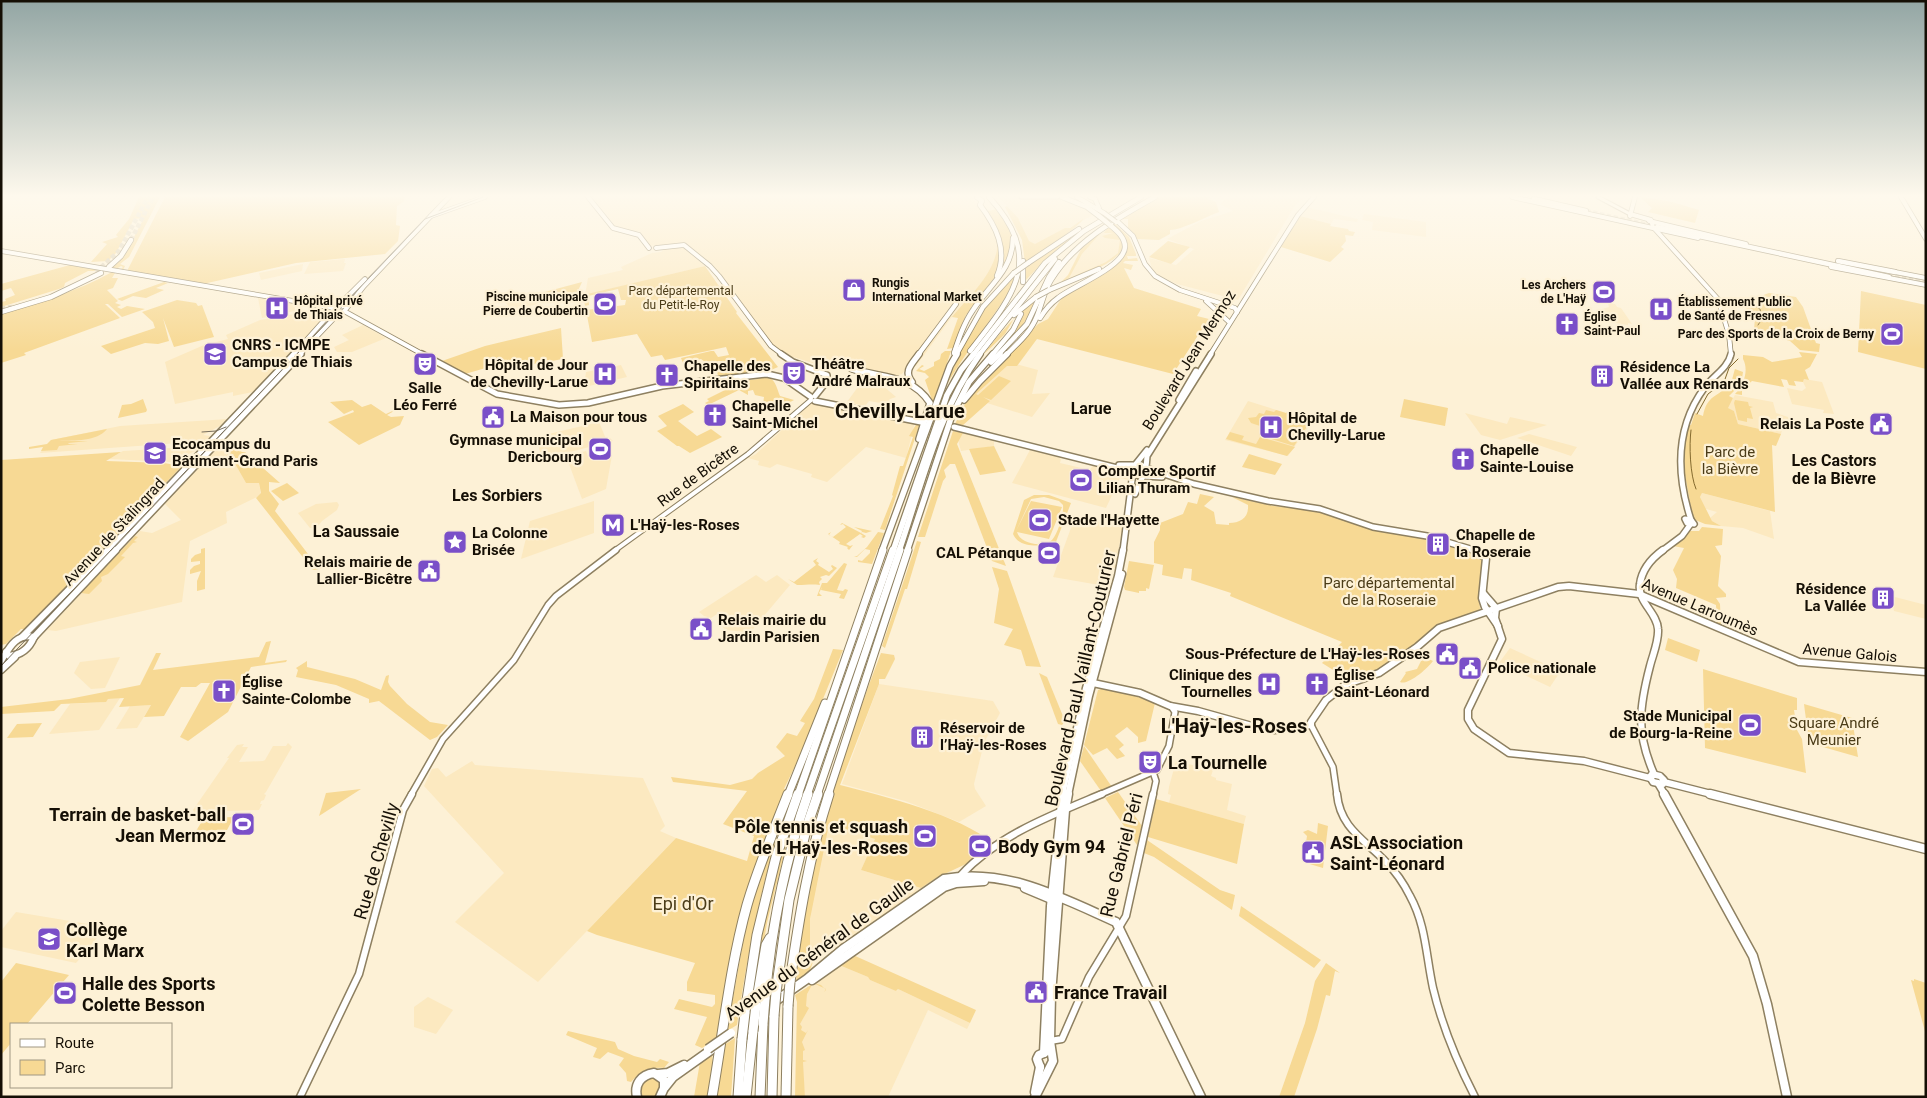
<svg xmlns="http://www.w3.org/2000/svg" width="1927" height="1098" font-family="Roboto,sans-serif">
	<rect width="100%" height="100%" fill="#fdf1d6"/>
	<!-- built -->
	<g fill="#fce9c0">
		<path d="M 591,197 L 971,197 L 980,206 L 996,232 L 1001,259 L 956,315 L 951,318 L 916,366 L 909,365 L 902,374 L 891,377 L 826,367 L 793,357 L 791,358 L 774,347 L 722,277 L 684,243 L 649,246 L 639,231 L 634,232 L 615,227 L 607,215 L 598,209 Z"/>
		<path d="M 998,197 L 1066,197 L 1095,214 L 1037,245 L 1026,241 L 1010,209 Z"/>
		<path d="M 1227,197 L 1306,197 L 1296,204 L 1238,300 L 1177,284 L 1153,273 L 1149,258 L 1176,265 L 1194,249 L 1167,239 L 1201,221 L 1233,211 L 1220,204 Z"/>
		<path d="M 1306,207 L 1358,219 L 1357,222 L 1334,219 L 1331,224 L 1300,216 Z"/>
		<path d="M 1364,214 L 1426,222 L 1426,237 L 1372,230 L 1373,222 L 1362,220 Z"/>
		<path d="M 1105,228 L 1112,230 L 1118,236 L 1121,241 L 1118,253 L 1106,262 L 1068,278 L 1082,254 Z"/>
		<path d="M 682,246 L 705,266 L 585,295 L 588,278 L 623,270 L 621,267 L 652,253 L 661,252 L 663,250 L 661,249 Z"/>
		<path d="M 345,259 L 344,263 L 346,263 L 343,271 L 304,274 L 310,262 Z"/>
		<path d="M 303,264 L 302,271 L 261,280 L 259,273 Z"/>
		<path d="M 541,293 L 545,299 L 534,305 L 512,311 L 506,303 Z"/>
		<path d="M 258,298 L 295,304 L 295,311 L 262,318 Z"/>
		<path d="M 1608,303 L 1615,304 L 1617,307 L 1621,308 L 1632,324 L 1628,323 L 1628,325 L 1608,322 L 1599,310 L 1609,307 Z"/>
		<path d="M 318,310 L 324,310 L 324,318 L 253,392 L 233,396 L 233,392 L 175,404 L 165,362 L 204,345 L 228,339 L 226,335 L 260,320 Z"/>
		<path d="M 363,325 L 386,338 L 352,352 L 337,352 L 334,347 L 349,340 L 342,335 Z"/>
		<path d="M 1009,362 L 1038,370 L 1032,394 L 1050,393 L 1032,417 L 987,403 L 989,401 L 975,394 Z"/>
		<path d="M 621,365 L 627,377 L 589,386 L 586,381 L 589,380 L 588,378 L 585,379 L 586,372 Z"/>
		<path d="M 875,379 L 896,397 L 890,399 L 886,404 L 869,401 L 865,406 L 847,402 L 863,380 L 870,381 Z"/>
		<path d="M 1804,379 L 1822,382 L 1834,414 L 1823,413 L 1824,410 L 1792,404 L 1787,388 L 1802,391 L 1806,388 L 1803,382 Z"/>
		<path d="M 1735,395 L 1773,402 L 1776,413 L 1788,417 L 1790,424 L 1784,423 L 1781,434 L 1738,424 L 1734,411 L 1727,408 Z"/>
		<path d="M 1248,401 L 1286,413 L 1288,411 L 1314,419 L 1288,456 L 1225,440 Z"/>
		<path d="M 818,402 L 915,422 L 906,458 L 866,447 L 827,482 L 811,477 L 812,474 L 777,464 L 770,468 L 758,465 L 759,461 L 748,458 L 756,454 L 811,403 Z"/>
		<path d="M 1465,413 L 1507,424 L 1510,417 L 1547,425 L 1500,440 L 1481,435 Z"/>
		<path d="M 228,419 L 220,426 L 203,435 L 210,436 L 207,441 L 40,453 L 51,440 L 120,426 Z"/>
		<path d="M 599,422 L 606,439 L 610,438 L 613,441 L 542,459 L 536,437 Z"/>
		<path d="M 963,433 L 994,439 L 994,446 L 961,451 L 958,440 Z"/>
		<path d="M 1529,434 L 1577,447 L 1571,456 L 1517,438 Z"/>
		<path d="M 187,447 L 195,451 L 172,462 L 109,459 L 123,451 Z"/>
		<path d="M 223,449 L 231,461 L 234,462 L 246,483 L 259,483 L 261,495 L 226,512 L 227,523 L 190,541 L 182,602 L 56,631 L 47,630 L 140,531 L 152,533 L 181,520 L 165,504 L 215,451 Z"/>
		<path d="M 1030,450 L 1058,457 L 1061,459 L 1060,463 L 1090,470 L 1094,463 L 1122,472 L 1129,480 L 1120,478 L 1106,508 L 1012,483 Z"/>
		<path d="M 586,451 L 589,459 L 612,455 L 606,489 L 582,499 L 566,456 Z"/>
		<path d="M 1702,493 L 1770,511 L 1774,539 L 1743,528 L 1721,526 L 1712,521 L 1710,518 L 1717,512 L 1706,509 L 1700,497 Z"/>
		<path d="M 594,501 L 594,533 L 521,559 L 530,521 Z"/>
		<path d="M 337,502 L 339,505 L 337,510 L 322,521 L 317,527 L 310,528 L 298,513 L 316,504 Z"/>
		<path d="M 1075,517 L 1123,526 L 1115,568 L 1109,567 L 1105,586 L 1053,577 Z"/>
		<path d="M 756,575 L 766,582 L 777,575 L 790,585 L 753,629 L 751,628 L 747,632 L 725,630 L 720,623 L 727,619 L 724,615 L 717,614 L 711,618 L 704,616 L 699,612 Z"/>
		<path d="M 1891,596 L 1926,605 L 1926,619 L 1894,611 Z"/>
		<path d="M 1510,648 L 1545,664 L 1544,668 L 1558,675 L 1550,687 L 1499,663 Z"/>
		<path d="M 120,657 L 105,688 L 91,689 L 74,673 L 80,662 Z"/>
		<path d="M 879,684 L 993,701 L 1000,713 L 980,750 L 982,751 L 974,784 L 975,789 L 986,806 L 959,822 L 905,801 L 842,784 Z"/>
		<path d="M 120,698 L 99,730 L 49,734 L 70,704 L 105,702 L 108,699 Z"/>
		<path d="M 151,705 L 137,728 L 116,729 L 130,706 Z"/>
		<path d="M 288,743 L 292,747 L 266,792 L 264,794 L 266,795 L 264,800 L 261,801 L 260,804 L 262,804 L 259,810 L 194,812 L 193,810 L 229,758 L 227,758 L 237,745 L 244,744 L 242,747 L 248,747 L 239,762 L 263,761 L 265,760 L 273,746 L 286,746 Z"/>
		<path d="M 472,761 L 475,765 L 643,778 L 665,826 L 660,831 L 676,838 L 538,982 L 455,922 L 504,873 L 424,786 L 432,769 L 438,768 L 446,777 Z"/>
		<path d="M 1176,761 L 1213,770 L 1211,776 L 1216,778 L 1216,780 L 1232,784 L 1227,810 L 1246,816 L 1244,824 L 1169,803 L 1171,795 L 1168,794 L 1169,787 Z"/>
		<path d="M 829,824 L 876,839 L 861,870 L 921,888 L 838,947 L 810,959 L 810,919 L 815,879 Z"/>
		<path d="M 16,912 L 106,927 L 76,963 L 1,947 L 1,931 Z"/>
		<path d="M 839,965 L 868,977 L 870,980 L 897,991 L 898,989 L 970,1023 L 967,1029 L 928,1010 L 888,1097 L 805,1097 L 799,1024 L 807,987 Z"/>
		<path d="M 428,997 L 453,1010 L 436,1034 L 414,1027 L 414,1007 Z"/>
	</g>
	<!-- green -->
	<g fill="#f7d994" fill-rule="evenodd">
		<path d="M 139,197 L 160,197 L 129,257 L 120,264 L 125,266 L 123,270 L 120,270 L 123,267 L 121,266 L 116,269 L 111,268 L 126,252 L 144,218 L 134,219 L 116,253 L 108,261 L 91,262 L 107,244 L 102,242 L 118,237 L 116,235 L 129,219 Z"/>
		<path d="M 165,197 L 405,197 L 404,201 L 397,206 L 396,225 L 400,226 L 398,241 L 385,254 L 296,263 L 203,284 L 127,271 Z"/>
		<path d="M 1158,197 L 1211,197 L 1208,199 L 1216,202 L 1219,212 C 1205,217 1182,230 1170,230 L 1170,234 L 1159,240 L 1137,239 L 1128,228 L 1128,219 L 1116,219 Z"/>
		<path d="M 1643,197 L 1672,202 L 1699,210 L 1695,223 L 1648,212 L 1652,208 L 1641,198 Z"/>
		<path d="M 1007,206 L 1018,218 L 1029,241 L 1035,244 L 1065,228 L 1070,228 L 1083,219 C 1081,226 1035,256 1025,263 L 1022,240 L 1005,207 Z"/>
		<path d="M 998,209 C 1007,220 1015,239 1011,254 C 1010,259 1006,264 1003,268 C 1007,250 998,225 987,211 Z"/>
		<path d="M 1300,216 L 1331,224 L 1330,226 L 1348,229 L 1349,231 L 1355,232 L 1353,236 L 1345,235 L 1346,241 L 1341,247 L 1344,249 L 1330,262 L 1281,247 Z"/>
		<path d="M 1114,223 L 1129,237 L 1136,254 L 1136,256 L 1127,256 L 1128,259 L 1137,258 L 1138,261 L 1125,261 L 1123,263 L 1133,265 L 1131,270 L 1124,268 L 1134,288 L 1201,309 L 1197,316 L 1209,319 L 1195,340 L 1196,343 L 1193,343 L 1173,374 L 1037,339 L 1017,366 L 1007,366 L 976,394 L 978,395 L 999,376 L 1011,381 L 991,400 L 983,397 L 990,401 L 962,426 L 955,424 L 971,392 L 1038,324 L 1048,319 L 1063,296 L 1124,254 L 1127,246 L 1110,225 Z"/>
		<path d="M 1109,226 C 1114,230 1119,235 1122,241 C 1131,261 1073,278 1059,284 L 1068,275 L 1081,249 L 1106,227 L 1082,254 L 1069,278 L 1106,262 L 1118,253 L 1120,240 L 1105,238 L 1102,236 L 1113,233 L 1104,233 Z"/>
		<path d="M 1079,231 L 1046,259 L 1026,280 L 1025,267 Z"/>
		<path d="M 998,239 L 1001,261 L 998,273 L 966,315 L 953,348 L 947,349 L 958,318 L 952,317 C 972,293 998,271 998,239 Z"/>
		<path d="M 1168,241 L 1190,247 L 1171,264 L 1149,257 Z"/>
		<path d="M 70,265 L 106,271 L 88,271 L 65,283 L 64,287 L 59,289 L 1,307 L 1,302 L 6,301 L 5,299 L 15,295 L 11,288 L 1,291 L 1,284 Z"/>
		<path d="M 705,266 L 737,312 L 736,313 L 778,367 L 764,373 L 719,378 L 715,367 L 732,361 L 718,361 L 717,364 C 709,366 707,363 701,359 L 683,363 L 681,358 L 711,351 L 714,351 L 718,357 L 729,355 L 726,347 L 665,360 L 662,355 L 651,357 L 637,334 L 592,342 L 586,310 L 625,305 L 626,300 L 621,300 L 618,289 L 588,296 L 589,305 L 585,306 L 583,295 Z"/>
		<path d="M 112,272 L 115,273 L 112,278 L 118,278 L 113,288 L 107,290 L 118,301 L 115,303 L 121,305 L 117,307 L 121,309 L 127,306 L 145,309 L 122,317 L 108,304 L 105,304 L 120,318 L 24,353 L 26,355 L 1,363 L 1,313 C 39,302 77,292 112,272 Z"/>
		<path d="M 1017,273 C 1012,291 1000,305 990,320 C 975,341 960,362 947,384 L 962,348 L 986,305 Z"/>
		<path d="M 164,282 L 168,283 L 156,288 L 164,290 L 146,298 L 133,296 L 122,301 L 117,299 Z"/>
		<path d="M 582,282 L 577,293 L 548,303 L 541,293 Z"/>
		<path d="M 1861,291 L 1926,305 L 1926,369 L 1858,352 Z"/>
		<path d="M 1769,293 L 1796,297 L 1803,307 L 1816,343 L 1820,344 L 1819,352 L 1800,350 L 1790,341 L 1754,330 L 1755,317 L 1751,310 L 1739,306 L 1735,299 L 1749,300 Z"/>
		<path d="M 1036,299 C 1024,330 1012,338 990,360 L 1002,347 L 1022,314 L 1016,315 L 1005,334 L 984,354 C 999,333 1016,315 1036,299 Z"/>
		<path d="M 177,300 L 196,303 L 198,306 L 202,305 L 214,337 L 174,347 L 163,318 L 169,341 L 158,344 L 145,343 L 111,354 L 101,346 L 155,328 L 153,322 L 142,312 Z"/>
		<path d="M 561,328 L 563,359 L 500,370 L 496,365 L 465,374 L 442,361 L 485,346 Z"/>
		<path d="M 945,351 L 951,351 L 931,411 L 932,400 L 925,380 L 929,377 L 925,373 L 916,371 L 922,365 L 924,366 L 919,369 L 924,371 L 934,366 L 934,362 L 940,359 L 941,354 Z"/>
		<path d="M 1799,352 L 1817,354 L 1810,367 L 1805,370 L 1809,380 L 1804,379 L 1803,382 L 1794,381 L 1796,386 L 1789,385 L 1787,380 L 1781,379 L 1784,387 L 1752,381 L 1742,390 L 1742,395 L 1735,394 C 1744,385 1749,370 1743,359 L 1743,355 L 1763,357 L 1772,362 L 1802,357 Z"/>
		<path d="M 1735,369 L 1743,372 L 1741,384 L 1729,396 L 1733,398 L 1728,408 L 1734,411 L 1738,424 L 1781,434 L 1776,446 L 1772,445 L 1775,512 L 1702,493 L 1700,497 L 1712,521 L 1721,526 L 1705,524 L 1693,519 L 1683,464 L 1687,425 L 1691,425 L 1695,413 L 1703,416 C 1707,394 1718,398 1729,384 C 1733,380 1733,374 1735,369 Z"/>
		<path d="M 759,377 C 775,376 775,383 780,396 L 794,400 L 773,411 L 763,404 L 764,397 L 755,395 L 753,390 L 748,391 L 748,395 L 739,390 L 708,405 L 705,403 L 709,401 L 707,399 L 743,381 L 758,379 Z"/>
		<path d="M 143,399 L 147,410 L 146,412 L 118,418 L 122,405 L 131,404 Z"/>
		<path d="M 1404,399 L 1448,408 L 1445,426 L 1400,417 Z"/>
		<path d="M 352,400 L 362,407 L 371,404 L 386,414 L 403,406 L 387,415 L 391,417 L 404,416 L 400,425 L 359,445 L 328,422 L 354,412 L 353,410 L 344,414 L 330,402 Z"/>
		<path d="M 1735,400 L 1748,402 L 1749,406 L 1753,407 L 1750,408 L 1753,419 L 1747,418 L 1747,422 L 1738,420 L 1734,403 Z"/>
		<path d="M 683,404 L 694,412 L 678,421 L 697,436 L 711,429 L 722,437 L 690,453 L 679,446 L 677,446 L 657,431 L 667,426 L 658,416 Z"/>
		<path d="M 1266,410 L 1274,412 L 1276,410 L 1286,413 L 1288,411 L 1312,419 L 1294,446 L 1259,435 L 1261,432 L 1266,432 L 1262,429 L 1263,427 L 1251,423 L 1248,418 L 1256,417 L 1259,413 L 1264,414 Z"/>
		<path d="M 917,423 L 920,423 L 885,530 L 880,529 L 893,496 L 892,495 L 900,466 L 903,466 L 913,437 L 909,436 Z"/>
		<path d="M 107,429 C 97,442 74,440 59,441 L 88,441 L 69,443 L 68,444 L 78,444 L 59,446 L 57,450 L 41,451 L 43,447 L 29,449 L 29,447 L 47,444 L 51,440 Z"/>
		<path d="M 953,431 L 963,433 L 957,444 L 1006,566 L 992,561 L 955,464 L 950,464 L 944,470 L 946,477 L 943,481 L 925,537 L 918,537 Z"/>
		<path d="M 1230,432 L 1244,436 L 1242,440 L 1256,444 L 1260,437 L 1295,447 L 1287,456 L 1226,439 Z"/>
		<path d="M 226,439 L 242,452 L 245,452 L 280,483 L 269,482 L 269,491 L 279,504 L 275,511 L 318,567 L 331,565 L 332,567 L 313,570 L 256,498 L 261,493 L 259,483 L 246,483 L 234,462 L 231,461 L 224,449 L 215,451 Z"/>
		<path d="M 994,446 L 1006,471 L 980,475 L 969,449 Z"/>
		<path d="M 121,452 L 106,461 L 164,463 L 182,466 L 26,629 L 21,629 L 6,644 L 1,645 L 1,460 Z"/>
		<path d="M 1249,454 L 1282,464 L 1275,475 L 1242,467 Z"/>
		<path d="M 287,483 L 299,493 L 283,501 L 271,491 Z"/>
		<path d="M 1200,494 L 1214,497 L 1204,506 L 1214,512 L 1216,524 L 1229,525 L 1229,523 C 1240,523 1249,518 1248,505 L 1232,497 L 1274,506 L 1319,510 L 1471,550 L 1484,559 L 1479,590 L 1480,610 L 1437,626 L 1417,645 L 1378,670 L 1358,677 L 1352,674 L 1338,673 L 1322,663 L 1342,642 L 1230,596 L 1231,593 L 1191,580 L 1192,569 L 1184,568 L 1182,579 L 1162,575 L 1163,565 L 1154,563 L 1154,542 L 1160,530 L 1160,523 L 1183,514 L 1188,502 L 1197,504 Z"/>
		<path d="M 1034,495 L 1049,495 L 1071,503 L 1054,547 C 1041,544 1020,550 1013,534 L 1024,500 ZM 1044,497 L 1059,501 L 1063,505 C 1064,514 1058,533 1052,540 C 1043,548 1020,544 1017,532 L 1049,539 L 1062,507 L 1031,501 L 1016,531 L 1031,499 Z"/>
		<path d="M 842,523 L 861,533 L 862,531 L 854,527 L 872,531 L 866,533 L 862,532 L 861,533 L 866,536 L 864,538 L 861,537 L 863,536 L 860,534 L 846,544 L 850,546 L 853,545 L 849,550 L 847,548 L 848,547 L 839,544 L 840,542 L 828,534 L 831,532 L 829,535 L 833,537 L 846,527 L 843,524 L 840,525 Z"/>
		<path d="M 1702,527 L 1723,529 L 1722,545 L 1715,546 L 1721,556 L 1718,586 L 1726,594 L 1726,597 L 1716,598 L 1720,604 L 1721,626 L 1717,624 L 1716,605 L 1676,588 L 1677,579 L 1673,570 L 1684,548 L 1673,546 L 1690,531 L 1699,531 Z"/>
		<path d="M 878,532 L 884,533 L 872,564 L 858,562 L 858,560 L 862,561 L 870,553 L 870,550 L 865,549 L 857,557 L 854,556 L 857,556 L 867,547 Z"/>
		<path d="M 135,536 L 138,537 L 134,541 L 137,542 L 133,543 L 121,556 L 125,557 L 108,574 L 101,577 L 102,581 L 89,594 L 81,593 Z"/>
		<path d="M 917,541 L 921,542 L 907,589 L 905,589 L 885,648 L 882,646 Z"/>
		<path d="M 205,548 L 205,589 L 197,591 L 197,581 L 201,571 L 190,574 L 190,570 L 194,566 L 200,564 L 200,561 L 191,562 L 191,559 L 195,555 L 201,553 L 201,549 Z"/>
		<path d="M 818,558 L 816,561 L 819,563 L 818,565 L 829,572 L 833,569 L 831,566 L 832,565 L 837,568 L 829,576 L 826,575 L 820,577 L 822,579 L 819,582 L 820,585 C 811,584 807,585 797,585 L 788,579 L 794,582 L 816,565 L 813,561 Z"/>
		<path d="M 1129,561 L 1154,565 L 1149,589 L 1146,588 L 1146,591 L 1139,591 L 1139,593 L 1125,590 L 1124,587 Z"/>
		<path d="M 844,563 L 847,564 L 837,590 L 843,591 L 845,589 L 848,590 L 844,599 L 839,598 L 841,594 L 821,590 L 822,587 L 819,593 L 822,596 L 817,596 L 822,583 L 827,583 Z"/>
		<path d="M 992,567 L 1007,571 L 1041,667 L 1026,666 L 1021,650 L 1004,645 L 1013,629 L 994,623 L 999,589 Z"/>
		<path d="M 1668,638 L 1700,650 L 1697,662 L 1665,650 Z"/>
		<path d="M 271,641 L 265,663 L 287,660 L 286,662 L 251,667 L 228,712 L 188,741 L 180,737 L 210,683 L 201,683 L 196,687 L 181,687 L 164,716 L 144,717 L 151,705 L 119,707 L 124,698 L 108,699 L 106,702 L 61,704 L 54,711 L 1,714 L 1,707 L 69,699 L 140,685 L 156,653 L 161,653 L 153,670 L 259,657 L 266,642 Z"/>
		<path d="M 833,649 L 843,650 L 798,760 L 784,789 L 787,790 L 765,841 L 718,1038 L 702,1048 L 695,1045 L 707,1017 L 674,1009 L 679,999 L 712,1007 L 715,1004 L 715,995 L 687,991 L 687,982 L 695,963 L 597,935 L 587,931 L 676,838 L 747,861 L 754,836 L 723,824 L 747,791 L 673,782 L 671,777 L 730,785 L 752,779 L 758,773 L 785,756 L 776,747 L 787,733 L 797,736 L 805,723 L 800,721 L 814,699 Z"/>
		<path d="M 881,653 L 894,655 L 895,659 L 885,679 L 879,679 L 879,684 L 840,785 C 886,797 958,814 994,844 L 966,864 L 936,878 L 921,888 L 861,870 L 875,839 L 829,824 L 810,919 L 810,959 L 814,959 L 809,973 L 796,981 C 807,868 840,759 881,653 Z"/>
		<path d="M 1427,658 L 1433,661 C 1428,668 1408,686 1400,682 L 1406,673 L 1405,672 L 1417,669 L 1421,661 Z"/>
		<path d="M 307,661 L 307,667 L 355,679 L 381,690 L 386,676 L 389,675 L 388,682 L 390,686 L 407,704 L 430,722 L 448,725 L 437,737 L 430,740 L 379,701 L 369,703 L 369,699 L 336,685 L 296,677 L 298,670 L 296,668 Z"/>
		<path d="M 1703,669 L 1797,698 L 1797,710 L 1794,710 L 1797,730 L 1802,739 L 1806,773 L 1705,748 Z"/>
		<path d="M 1039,673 L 1047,677 L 1065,721 L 1062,725 L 1058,724 Z"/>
		<path d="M 1104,688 L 1129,694 L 1155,703 L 1146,741 L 1138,743 L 1138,737 L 1127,727 L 1115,736 L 1124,745 L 1119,749 L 1125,756 L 1117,759 L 1107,748 L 1093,755 L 1084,745 L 1098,690 Z"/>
		<path d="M 1804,704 L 1852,718 L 1858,757 L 1809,743 Z"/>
		<path d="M 42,723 L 33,737 L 7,738 L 17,724 Z"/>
		<path d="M 1084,746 L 1112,787 L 1101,791 L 1080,761 Z"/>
		<path d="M 361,789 L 319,816 L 326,793 Z"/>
		<path d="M 1118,792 L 1142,826 L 1137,845 L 1105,798 Z"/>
		<path d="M 1156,799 L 1244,824 L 1237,864 L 1148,837 Z"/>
		<path d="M 234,817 L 227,830 L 196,831 L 204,818 Z"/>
		<path d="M 1318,823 L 1328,826 L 1323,868 L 1303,862 L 1307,836 L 1303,832 L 1308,830 L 1317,834 Z"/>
		<path d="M 791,826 L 767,923 L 753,1006 L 749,1008 C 759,946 770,885 791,826 Z"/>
		<path d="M 777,830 L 779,830 C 759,894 747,959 737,1025 L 727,1031 L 747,921 L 757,883 Z"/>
		<path d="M 1147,840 L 1220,890 L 1235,895 L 1232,910 L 1154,857 L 1144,853 Z"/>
		<path d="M 1241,906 L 1321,960 L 1314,968 L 1239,916 Z"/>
		<path d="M 853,955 L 976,1010 L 970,1023 L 898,989 L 896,991 L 870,980 L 868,977 L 839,965 Z"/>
		<path d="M 16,963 L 69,975 L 27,1024 L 11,1024 L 11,1043 L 1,1055 L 1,982 Z"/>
		<path d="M 1326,963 L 1340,973 L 1335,971 L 1330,996 L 1326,995 L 1317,1029 L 1294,1097 L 1279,1097 L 1305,1023 L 1315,981 Z"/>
		<path d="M 1914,979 L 1926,983 L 1926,1035 L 1911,980 L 1914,981 Z"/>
		<path d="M 814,983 L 821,985 L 826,990 L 824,992 L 826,989 L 813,983 L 807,994 L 806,1006 L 809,1008 L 800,1024 L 802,1027 L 801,1030 L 806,1033 L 808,1030 L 802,1042 L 805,1050 L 803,1051 L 803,1060 L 807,1061 L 803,1062 L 805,1097 L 795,1097 L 797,1002 L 795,995 Z"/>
		<path d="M 568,1031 L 615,1042 L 618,1049 L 634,1056 L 657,1062 L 660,1059 L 669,1062 L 664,1068 C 648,1067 641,1071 631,1082 L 627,1081 L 626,1073 L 619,1065 L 624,1058 L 608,1052 L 600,1059 L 593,1057 L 597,1048 L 566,1035 Z"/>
		<path d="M 735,1038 L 731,1097 L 716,1097 L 724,1045 Z"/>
		<path d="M 712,1053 L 713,1066 L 708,1097 L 694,1097 L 700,1062 Z"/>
		<path d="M 654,1076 L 662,1083 L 656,1097 L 641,1097 C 638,1083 642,1082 654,1076 Z"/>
	</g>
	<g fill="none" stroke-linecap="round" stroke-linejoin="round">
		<!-- stream -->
		<g stroke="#846a2e" stroke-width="1">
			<path d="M 1749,302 L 1760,309 L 1762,319 L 1758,325"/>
			<path d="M 1697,414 L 1708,394 L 1724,382 L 1729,368 L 1738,359"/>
			<path d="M 1691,430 C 1689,445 1690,475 1696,489"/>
		</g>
		<!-- highway-tunnel -->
		<g stroke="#dacfb7" stroke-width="4.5" stroke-dasharray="4.5 2.5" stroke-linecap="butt">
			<path d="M 1523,197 L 1534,199"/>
			<path d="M 1586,211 L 1657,227"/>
			<path d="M 131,240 L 153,197"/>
			<path d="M 96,272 L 119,251 L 148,197"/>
			<path d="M 1888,275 L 1926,282"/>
			<path d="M 1,309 L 12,307"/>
		</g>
		<!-- minor-far3 casing -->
		<g stroke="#8e8061" stroke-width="5">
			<g id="minor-far3">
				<path d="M 1021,197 L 1058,197"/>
				<path d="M 1598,197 L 1630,214"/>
			</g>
		</g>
		<!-- minor-far2 casing -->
		<g stroke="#8e8061" stroke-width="6">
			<path id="minor-far2" d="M 614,551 L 748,454 L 811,400"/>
		</g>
		<!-- minor-far1 casing -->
		<g stroke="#8e8061" stroke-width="8">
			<g id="minor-far1">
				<path d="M 1311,725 L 1333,767 L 1337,795"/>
				<path d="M 411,795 L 443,739 L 514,660 L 548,605 L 556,596 L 616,550"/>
				<path d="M 1099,795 L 1157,770 L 1169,746 L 1175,712 L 1171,706"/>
				<path d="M 1153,795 L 1156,781 L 1153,772"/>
			</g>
		</g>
		<!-- minor casing -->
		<g stroke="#8e8061" stroke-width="9">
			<g id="minor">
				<path d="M 1337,794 C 1340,828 1365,840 1386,862 C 1396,872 1404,884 1410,896 C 1426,925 1426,956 1433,988 C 1442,1026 1457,1062 1475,1097"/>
				<path d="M 961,875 C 998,835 1052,815 1102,794"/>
				<path d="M 1050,1041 L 1062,1039 L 1089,977 L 1126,916 L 1153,794"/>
				<path d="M 300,1097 L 359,974 L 403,810 L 412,794"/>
			</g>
		</g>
		<!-- major-far3 casing -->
		<g stroke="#8e8061" stroke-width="5.5">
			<g id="major-far3">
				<path d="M 588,197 L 613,228 L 639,235 L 649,248"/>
				<path d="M 1077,197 L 1104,213"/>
				<path d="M 1090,197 L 1095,199 L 1099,208"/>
				<path d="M 1512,197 L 1698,238"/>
				<path d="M 1901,197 L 1926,239"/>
				<path d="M 1630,214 L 1651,220 L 1653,227 L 1718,299 L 1729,335 L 1731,355"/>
				<path d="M 431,216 L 485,197"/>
				<path d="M 1630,216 L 1635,197"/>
				<path d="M 1117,221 L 1133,236 L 1145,264 L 1155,276 L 1180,290 L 1235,308 L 1237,312"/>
				<path d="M 1649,221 L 1746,244"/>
				<path d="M 656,248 L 684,245 L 710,266 L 719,276 L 771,346 L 783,355"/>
				<path d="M 1,251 L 334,308"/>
				<path d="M 1831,267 L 1926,285"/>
				<path d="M 1895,272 L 1926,278"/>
				<path d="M 1206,301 L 1228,321"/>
				<path d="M 338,306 L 365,279"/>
				<path d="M 346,309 L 364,286 L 449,197"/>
				<path d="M 344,311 L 424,355"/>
				<path d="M 293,355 L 336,307 L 346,306"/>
				<path d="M 299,355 L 337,315"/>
				<path d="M 1210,355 L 1298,215 L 1314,197"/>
			</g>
		</g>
		<!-- major-far2 casing -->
		<g stroke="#8e8061" stroke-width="8">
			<g id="major-far2">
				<path d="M 422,354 L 497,394 L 559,405 L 588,403 L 662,386 L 767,374 L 784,378 L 811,397"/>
				<path d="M 781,354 L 793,362 L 827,375 L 827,381 L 815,396"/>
				<path d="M 1211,354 L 1147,456 L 1146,468 L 1194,484 L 1268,501 L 1320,509 L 1373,527 L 1427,536 L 1477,551"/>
				<path d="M 1179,400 L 1196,371"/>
				<path d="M 815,401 L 921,422"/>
				<path d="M 954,427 L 1133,472 L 1123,551"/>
				<circle cx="1139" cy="470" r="5.5"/>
				<path d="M 1119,465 L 1135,465 L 1147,450"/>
				<path d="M 1143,476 L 1162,477"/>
				<path d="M 1135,494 L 1143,476"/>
				<path d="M 1685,519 L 1691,520 L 1694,524 L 1687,523 Z"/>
				<path d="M 1691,520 C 1676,474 1675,427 1705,387 C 1713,376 1728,368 1731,354"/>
				<path d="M 107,551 L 294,354"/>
				<path d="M 115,551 L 301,354"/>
				<path d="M 1662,551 L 1682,536 L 1690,525"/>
			</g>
		</g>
		<!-- major-far1 casing -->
		<g stroke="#8e8061" stroke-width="9">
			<g id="major-far1">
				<path d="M 1473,550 L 1486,558 L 1482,598 L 1485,607 L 1498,626"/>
				<path d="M 1483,593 L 1496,608"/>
				<path d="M 1496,608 L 1495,618 L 1502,639 L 1468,710 L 1468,719 L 1474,729 L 1509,753 L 1584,761 L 1650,778"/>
				<path d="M 22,637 L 108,550"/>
				<path d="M 34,637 L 116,550"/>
				<path d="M 6,652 L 9,656 C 21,655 29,649 34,637"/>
				<path d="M 1,661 C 9,648 16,633 34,637"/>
				<path d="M 1,670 L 15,657"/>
				<path d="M 1093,683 L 1140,693 L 1170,706 L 1198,711 L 1259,728 L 1274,730 L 1311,725 L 1311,722 L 1326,700 L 1345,685 L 1379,673 L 1417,647 L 1439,628 L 1558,587 L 1569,586 L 1639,594 L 1799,662 L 1926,672"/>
				<path d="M 1652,774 L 1660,776 L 1664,780 L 1663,784 L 1653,782 L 1650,777 Z"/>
				<path d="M 1654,774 C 1636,733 1639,708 1650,666 C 1653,654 1659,641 1658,629 C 1657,612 1637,602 1640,584 C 1642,569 1652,558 1663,550"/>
				<path d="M 1664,782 L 1715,795"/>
				<path d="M 1659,785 L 1665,795"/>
				<path d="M 1062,795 L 1086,688 L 1118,576 L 1123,550"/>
				<path d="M 1068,795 L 1089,696 L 1122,574"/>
			</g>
		</g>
		<!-- major casing -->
		<g stroke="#8e8061" stroke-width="11">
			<g id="major">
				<path d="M 1664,794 L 1753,956 L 1767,1004 L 1787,1097"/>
				<path d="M 1710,794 L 1926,849"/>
				<path d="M 1025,888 L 1056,901"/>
				<path d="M 812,980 L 944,887 L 956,883 L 984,881"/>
				<path d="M 764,1009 L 807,979 L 843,949 L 944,879 C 1005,867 1062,898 1116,922 L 1201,1097"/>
				<path d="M 1044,1053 L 1051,906 L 1063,794"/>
				<path d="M 1040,1067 L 1037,1059 L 1039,1055 L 1044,1053"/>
				<path d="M 658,1074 L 668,1073 L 684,1065"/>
				<path d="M 665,1087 L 673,1077 L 711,1050"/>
				<path d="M 1035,1092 L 1040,1067"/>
				<path d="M 637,1097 C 634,1084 641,1075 654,1073 L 664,1080 L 664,1088 L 660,1097"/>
				<path d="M 1035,1097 L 1053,1061 L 1050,1041 L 1051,995 L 1065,810 L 1068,794"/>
			</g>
		</g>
		<!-- highway-far3 casing -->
		<g stroke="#8e8061" stroke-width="6">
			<g id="highway-far3">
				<path d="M 977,197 L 982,201 L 980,205 C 996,226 1008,250 997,276"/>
				<path d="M 1062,197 L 1087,207 L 1099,216"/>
				<path d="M 1534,199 L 1586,211"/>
				<path d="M 1657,227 L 1889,277"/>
				<path d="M 1023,261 L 1023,282"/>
				<path d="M 1838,261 L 1895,272"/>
				<path d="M 1028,263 L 1079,229"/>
				<path d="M 109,267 L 121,256 L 131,240"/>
				<path d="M 1049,290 L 1099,269"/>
				<path d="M 1,312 L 51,297 L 101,273"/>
				<path d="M 1014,315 L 1036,297"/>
				<path d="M 1040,318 C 1045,310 1051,303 1058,298 C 1073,286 1124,267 1125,247 C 1125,237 1116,230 1110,225"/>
				<path d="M 970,351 C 1013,296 1046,260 989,197"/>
				<path d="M 954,353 C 959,338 964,323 973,310 C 989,285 1013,270 1013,238"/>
				<path d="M 918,355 L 956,304"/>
				<path d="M 956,355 L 983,307 L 1014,273"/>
				<path d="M 973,355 L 1045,263 L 1084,231 L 1141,197"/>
				<path d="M 979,355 L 1055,259"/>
				<path d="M 992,355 L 1013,330 L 1021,314"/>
				<path d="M 998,355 L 1027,324 L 1049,277 L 1059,262"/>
				<path d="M 1006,355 C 1018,343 1031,332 1037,316 C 1042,304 1044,291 1051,280 C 1075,241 1116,219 1155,197"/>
			</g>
		</g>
		<!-- highway-far2 casing -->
		<g stroke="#8e8061" stroke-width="8">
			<g id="highway-far2">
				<path d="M 991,362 L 1000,354"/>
				<path d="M 852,369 C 882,378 911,374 930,403 L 919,439"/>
				<path d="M 912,382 C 903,371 912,364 919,354"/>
				<path d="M 964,400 L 980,381 L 1007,354"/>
				<path d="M 882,551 L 950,366 L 957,354"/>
				<path d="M 893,551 L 947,395 L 961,370 L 974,354"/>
				<path d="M 899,551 C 922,484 938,412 980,354"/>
				<path d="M 907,551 L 952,415 L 969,382 L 993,354"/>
			</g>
		</g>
		<!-- highway-far1 casing -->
		<g stroke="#8e8061" stroke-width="9">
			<g id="highway-far1">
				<path d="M 788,795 L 825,703"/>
				<path d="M 798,795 L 883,550"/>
				<path d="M 807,795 L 893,550"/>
				<path d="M 817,795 L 900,550"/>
				<path d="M 828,795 L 908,550"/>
			</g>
		</g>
		<!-- highway casing -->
		<g stroke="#8e8061" stroke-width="11">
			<g id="highway">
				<path d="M 790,982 C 799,918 809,856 829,794"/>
				<path d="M 776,992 L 789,900 L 807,826 L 818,794"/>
				<path d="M 765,999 C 771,929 785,860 808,794"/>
				<path d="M 756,1005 L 766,945 L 770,938"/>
				<path d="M 745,1013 L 757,935 L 776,857 L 798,794"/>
				<path d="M 712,1097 C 723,1034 730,966 747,905 C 758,867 774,830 788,794"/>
				<path d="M 738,1097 L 742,1039"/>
				<path d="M 746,1097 L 753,1031"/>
				<path d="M 760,1097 L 763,1024"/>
				<path d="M 772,1097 L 774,1016"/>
				<path d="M 786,1097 L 788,1006"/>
			</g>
		</g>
		<!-- minor-far3 -->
		<use href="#minor-far3" stroke="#fff" stroke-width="3"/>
		<!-- minor-far2 -->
		<use href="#minor-far2" stroke="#fff" stroke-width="4"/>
		<!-- minor-far1 -->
		<use href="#minor-far1" stroke="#fff" stroke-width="5"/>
		<!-- minor -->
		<use href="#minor" stroke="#fff" stroke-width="6"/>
		<!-- major-far3 -->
		<use href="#major-far3" stroke="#fff" stroke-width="4"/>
		<!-- major-far2 -->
		<use href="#major-far2" stroke="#fff" stroke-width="5"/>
		<!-- major-far1 -->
		<use href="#major-far1" stroke="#fff" stroke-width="6"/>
		<!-- major -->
		<use href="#major" stroke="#fff" stroke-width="8"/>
		<!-- highway-far3 -->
		<use href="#highway-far3" stroke="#fff" stroke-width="4.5"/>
		<!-- highway-far2 -->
		<use href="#highway-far2" stroke="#fff" stroke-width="5.5"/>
		<!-- highway-far1 -->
		<use href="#highway-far1" stroke="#fff" stroke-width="7"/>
		<!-- highway -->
		<use href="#highway" stroke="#fff" stroke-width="9"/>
		<!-- tram -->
		<g stroke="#786f5e" stroke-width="1">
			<path d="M 202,432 L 216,431 L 226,427"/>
			<path d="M 1,666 L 425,219 L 483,197"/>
		</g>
		<!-- major-bridge-far1 casing -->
		<g stroke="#8e8061" stroke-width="5.5" stroke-linecap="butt">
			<path id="major-bridge-far1" d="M 1104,213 L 1116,222"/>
		</g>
		<!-- major-bridge casing -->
		<g stroke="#8e8061" stroke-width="11" stroke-linecap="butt">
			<path id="major-bridge" d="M 708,1049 L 731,1033"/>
		</g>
		<!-- highway-bridge-far1 casing -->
		<g stroke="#8e8061" stroke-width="6" stroke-linecap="butt">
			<g id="highway-bridge-far1">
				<path d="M 1099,216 L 1110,225"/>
				<path d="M 1014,273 L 1028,263"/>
				<path d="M 1036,297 L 1049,290"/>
			</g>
		</g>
		<!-- highway-bridge casing -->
		<g stroke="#8e8061" stroke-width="11" stroke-linecap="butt">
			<g id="highway-bridge">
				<path d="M 788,1006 L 790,982"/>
				<path d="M 774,1016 L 776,992"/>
				<path d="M 763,1024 L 765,999"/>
				<path d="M 753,1031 L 756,1005"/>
				<path d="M 742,1039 L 745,1013"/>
			</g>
		</g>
		<!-- major-bridge-far1 -->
		<use href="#major-bridge-far1" stroke="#fff" stroke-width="4"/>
		<!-- major-bridge -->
		<use href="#major-bridge" stroke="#fff" stroke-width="8"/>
		<!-- highway-bridge-far1 -->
		<use href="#highway-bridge-far1" stroke="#fff" stroke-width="4.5"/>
		<!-- highway-bridge -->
		<use href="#highway-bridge" stroke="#fff" stroke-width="9"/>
	</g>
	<!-- sky -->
	<linearGradient id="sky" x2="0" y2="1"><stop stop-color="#93a6a4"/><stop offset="0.56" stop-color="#fef9ed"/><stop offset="1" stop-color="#fef9ed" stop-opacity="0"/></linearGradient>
	<rect width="1927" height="350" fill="url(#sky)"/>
	<!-- icons -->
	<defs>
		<g id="shop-square" transform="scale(1.25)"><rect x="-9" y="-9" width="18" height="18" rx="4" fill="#7a4fc8" stroke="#fdf1d6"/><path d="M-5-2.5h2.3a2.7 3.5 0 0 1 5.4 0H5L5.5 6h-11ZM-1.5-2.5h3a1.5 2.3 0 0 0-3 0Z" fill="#fff"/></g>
		<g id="stadium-square" transform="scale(1.25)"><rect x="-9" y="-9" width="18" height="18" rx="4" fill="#7a4fc8" stroke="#fdf1d6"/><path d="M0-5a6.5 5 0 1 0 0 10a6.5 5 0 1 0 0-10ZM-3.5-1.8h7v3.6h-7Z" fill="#fff"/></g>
		<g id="hospital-square" transform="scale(1.25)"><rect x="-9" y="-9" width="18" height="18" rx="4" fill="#7a4fc8" stroke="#fdf1d6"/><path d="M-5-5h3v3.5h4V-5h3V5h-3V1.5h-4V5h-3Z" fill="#fff"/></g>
		<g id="church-square" transform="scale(1.25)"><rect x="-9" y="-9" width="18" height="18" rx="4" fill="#7a4fc8" stroke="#fdf1d6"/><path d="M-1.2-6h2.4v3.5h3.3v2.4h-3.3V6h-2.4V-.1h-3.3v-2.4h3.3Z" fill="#fff"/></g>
		<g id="university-square" transform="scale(1.25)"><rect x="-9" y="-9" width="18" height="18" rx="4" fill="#7a4fc8" stroke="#fdf1d6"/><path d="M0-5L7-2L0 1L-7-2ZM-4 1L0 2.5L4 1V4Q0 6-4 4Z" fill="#fff"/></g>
		<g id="theatre-square" transform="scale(1.25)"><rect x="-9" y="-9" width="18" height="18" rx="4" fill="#7a4fc8" stroke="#fdf1d6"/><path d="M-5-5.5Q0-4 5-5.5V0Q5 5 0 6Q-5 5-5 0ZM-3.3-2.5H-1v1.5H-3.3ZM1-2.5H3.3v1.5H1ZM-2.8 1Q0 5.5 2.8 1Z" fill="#fff"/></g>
		<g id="building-square" transform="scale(1.25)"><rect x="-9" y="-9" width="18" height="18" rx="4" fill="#7a4fc8" stroke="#fdf1d6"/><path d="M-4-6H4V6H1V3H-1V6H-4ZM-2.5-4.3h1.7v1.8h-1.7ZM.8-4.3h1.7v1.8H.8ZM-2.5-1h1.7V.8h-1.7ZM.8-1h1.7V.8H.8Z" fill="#fff"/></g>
		<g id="civic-square" transform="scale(1.25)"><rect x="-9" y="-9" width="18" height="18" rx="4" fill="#7a4fc8" stroke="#fdf1d6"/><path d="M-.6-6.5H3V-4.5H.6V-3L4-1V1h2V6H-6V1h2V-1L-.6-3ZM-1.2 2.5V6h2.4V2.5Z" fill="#fff"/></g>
		<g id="metro-square" transform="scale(1.25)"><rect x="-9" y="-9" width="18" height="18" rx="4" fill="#7a4fc8" stroke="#fdf1d6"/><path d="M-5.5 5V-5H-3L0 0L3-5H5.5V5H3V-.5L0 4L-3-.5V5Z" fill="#fff"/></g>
		<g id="sight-square" transform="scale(1.25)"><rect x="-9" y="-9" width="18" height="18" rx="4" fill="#7a4fc8" stroke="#fdf1d6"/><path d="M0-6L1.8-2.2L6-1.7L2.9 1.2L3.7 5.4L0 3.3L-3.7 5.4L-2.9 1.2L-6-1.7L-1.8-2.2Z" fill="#fff"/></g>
		<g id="school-square" transform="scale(1.25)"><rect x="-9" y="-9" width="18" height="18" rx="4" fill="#7a4fc8" stroke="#fdf1d6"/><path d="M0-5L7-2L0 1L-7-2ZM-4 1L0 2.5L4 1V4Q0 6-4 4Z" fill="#fff"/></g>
	</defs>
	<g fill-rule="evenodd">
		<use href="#shop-square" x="854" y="290"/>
		<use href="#stadium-square" x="1604" y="292"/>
		<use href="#stadium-square" x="605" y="304"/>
		<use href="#hospital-square" x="277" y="308"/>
		<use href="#hospital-square" x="1661" y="309"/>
		<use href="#church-square" x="1567" y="324"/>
		<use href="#stadium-square" x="1892" y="334"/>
		<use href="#university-square" x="215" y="354"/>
		<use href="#theatre-square" x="425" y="364"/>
		<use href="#theatre-square" x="794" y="373"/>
		<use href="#hospital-square" x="605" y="374"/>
		<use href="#church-square" x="667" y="375"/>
		<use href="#building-square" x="1602" y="376"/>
		<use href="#church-square" x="715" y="415"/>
		<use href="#civic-square" x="493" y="417"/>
		<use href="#civic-square" x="1881" y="424"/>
		<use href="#hospital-square" x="1271" y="427"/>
		<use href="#stadium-square" x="600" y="449"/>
		<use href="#university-square" x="155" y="453"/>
		<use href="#church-square" x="1463" y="459"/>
		<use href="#stadium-square" x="1081" y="480"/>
		<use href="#stadium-square" x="1040" y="520"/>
		<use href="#metro-square" x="613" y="525"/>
		<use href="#sight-square" x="455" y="542"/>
		<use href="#building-square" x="1438" y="544"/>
		<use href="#stadium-square" x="1049" y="553"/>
		<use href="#civic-square" x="429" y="571"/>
		<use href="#building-square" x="1883" y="598"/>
		<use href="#civic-square" x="701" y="629"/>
		<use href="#civic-square" x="1447" y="654"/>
		<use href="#civic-square" x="1470" y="668"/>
		<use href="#hospital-square" x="1269" y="684"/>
		<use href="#church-square" x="1317" y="684"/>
		<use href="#church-square" x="224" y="691"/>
		<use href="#stadium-square" x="1750" y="725"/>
		<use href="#building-square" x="922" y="737"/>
		<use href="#theatre-square" x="1150" y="762"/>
		<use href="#stadium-square" x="243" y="824"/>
		<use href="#stadium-square" x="925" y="836"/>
		<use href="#stadium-square" x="980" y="846"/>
		<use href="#civic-square" x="1313" y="852"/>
		<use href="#school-square" x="49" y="939"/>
		<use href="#civic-square" x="1036" y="992"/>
		<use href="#stadium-square" x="65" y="993"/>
	</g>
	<g text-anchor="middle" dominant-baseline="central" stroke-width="4.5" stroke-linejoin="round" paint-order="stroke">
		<!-- far-poi labels -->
		<g font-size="12" font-weight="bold" fill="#150f05" stroke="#fdf1d6" text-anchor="start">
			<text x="872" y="283">Rungis<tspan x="872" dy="14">International Market</tspan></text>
			<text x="1586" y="285" text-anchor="end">Les Archers<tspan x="1586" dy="14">de L'Haÿ</tspan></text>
			<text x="588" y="297" text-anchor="end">Piscine municipale<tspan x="588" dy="14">Pierre de Coubertin</tspan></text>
			<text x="294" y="301">Hôpital privé<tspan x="294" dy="14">de Thiais</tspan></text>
			<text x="1678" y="302">Établissement Public<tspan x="1678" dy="14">de Santé de Fresnes</tspan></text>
			<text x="1584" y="317">Église<tspan x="1584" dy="14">Saint-Paul</tspan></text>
			<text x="1874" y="334" text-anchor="end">Parc des Sports de la Croix de Berny</text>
		</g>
		<!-- far-park labels -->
		<g font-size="12" fill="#4b3c18" stroke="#fdf1d6">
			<text x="681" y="291">Parc départemental<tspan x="681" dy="14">du Petit-le-Roy</tspan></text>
		</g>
		<!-- poi labels -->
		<g font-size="15" font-weight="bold" fill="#150f05" stroke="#fdf1d6" text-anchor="start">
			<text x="232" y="345">CNRS - ICMPE<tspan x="232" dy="17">Campus de Thiais</tspan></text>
			<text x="812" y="364">Théâtre<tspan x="812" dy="17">André Malraux</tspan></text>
			<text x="588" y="365" text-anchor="end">Hôpital de Jour<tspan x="588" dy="17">de Chevilly-Larue</tspan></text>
			<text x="684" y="366">Chapelle des<tspan x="684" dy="17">Spiritains</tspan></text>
			<text x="1620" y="367">Résidence La<tspan x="1620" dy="17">Vallée aux Renards</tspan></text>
			<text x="425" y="388" text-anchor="middle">Salle<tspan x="425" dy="17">Léo Ferré</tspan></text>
			<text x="732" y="406">Chapelle<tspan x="732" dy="17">Saint-Michel</tspan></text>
			<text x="510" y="417">La Maison pour tous</text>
			<text x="1288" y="418">Hôpital de<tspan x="1288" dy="17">Chevilly-Larue</tspan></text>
			<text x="1864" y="424" text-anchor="end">Relais La Poste</text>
			<text x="582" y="440" text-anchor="end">Gymnase municipal<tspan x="582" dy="17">Dericbourg</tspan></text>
			<text x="172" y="444">Ecocampus du<tspan x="172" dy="17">Bâtiment-Grand Paris</tspan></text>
			<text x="1480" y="450">Chapelle<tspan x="1480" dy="17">Sainte-Louise</tspan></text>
			<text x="1098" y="471">Complexe Sportif<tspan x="1098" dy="17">Lilian Thuram</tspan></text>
			<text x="1058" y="520">Stade l'Hayette</text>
			<text x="630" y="525">L'Haÿ-les-Roses</text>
			<text x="472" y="533">La Colonne<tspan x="472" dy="17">Brisée</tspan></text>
			<text x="1456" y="535">Chapelle de<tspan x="1456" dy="17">la Roseraie</tspan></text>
			<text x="1032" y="553" text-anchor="end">CAL Pétanque</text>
			<text x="412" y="562" text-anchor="end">Relais mairie de<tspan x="412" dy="17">Lallier-Bicêtre</tspan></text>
			<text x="1866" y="589" text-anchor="end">Résidence<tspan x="1866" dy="17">La Vallée</tspan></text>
			<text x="718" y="620">Relais mairie du<tspan x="718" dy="17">Jardin Parisien</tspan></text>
			<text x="1430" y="654" text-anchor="end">Sous-Préfecture de L'Haÿ-les-Roses</text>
			<text x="1488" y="668">Police nationale</text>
			<text x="1252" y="675" text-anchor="end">Clinique des<tspan x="1252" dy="17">Tournelles</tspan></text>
			<text x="1334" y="675">Église<tspan x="1334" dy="17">Saint-Léonard</tspan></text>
			<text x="242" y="682">Église<tspan x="242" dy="17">Sainte-Colombe</tspan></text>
			<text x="1732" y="716" text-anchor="end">Stade Municipal<tspan x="1732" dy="17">de Bourg-la-Reine</tspan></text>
			<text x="940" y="728">Réservoir de<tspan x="940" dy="17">l’Haÿ-les-Roses</tspan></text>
		</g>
		<!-- street labels -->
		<g font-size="15" fill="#150f05" stroke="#fdf1d6">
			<text transform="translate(1189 360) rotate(-58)">Boulevard Jean Mermoz</text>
			<text transform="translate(698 475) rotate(-36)">Rue de Bicêtre</text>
			<text transform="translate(114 532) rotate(-47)">Avenue de Stalingrad</text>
			<text transform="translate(1700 607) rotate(23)">Avenue Larroumès</text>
			<text transform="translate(1850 653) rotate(5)">Avenue Galois</text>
		</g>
		<!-- park labels -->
		<g font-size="15" fill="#4b3c18" stroke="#fdf1d6">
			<text x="1730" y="452">Parc de<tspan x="1730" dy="17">la Bièvre</tspan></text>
			<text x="1389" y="583">Parc départemental<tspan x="1389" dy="17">de la Roseraie</tspan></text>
			<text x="1834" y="723">Square André<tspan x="1834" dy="17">Meunier</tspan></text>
		</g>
		<!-- neighbourhood labels -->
		<g font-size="16" font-weight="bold" fill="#150f05" stroke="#fdf1d6">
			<text x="1091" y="408">Larue</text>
			<text x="1834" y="460">Les Castors<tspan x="1834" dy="18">de la Bièvre</tspan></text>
			<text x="497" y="495">Les Sorbiers</text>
			<text x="356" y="531">La Saussaie</text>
		</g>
		<!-- near-street labels -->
		<g font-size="18" fill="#150f05" stroke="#fdf1d6">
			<text transform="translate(1080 678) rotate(-77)">Boulevard Paul Vaillant-Couturier</text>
			<text transform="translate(1121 855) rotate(-76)">Rue Gabriel Péri</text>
			<text transform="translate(376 861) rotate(-74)">Rue de Chevilly</text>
			<text transform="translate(819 949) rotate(-36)">Avenue du Général de Gaulle</text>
		</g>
		<!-- near-poi labels -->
		<g font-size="18" font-weight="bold" fill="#150f05" stroke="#fdf1d6" text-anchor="start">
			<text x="1168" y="762">La Tournelle</text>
			<text x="226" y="814" text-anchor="end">Terrain de basket-ball<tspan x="226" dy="21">Jean Mermoz</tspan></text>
			<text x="908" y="826" text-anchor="end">Pôle tennis et squash<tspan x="908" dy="21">de L'Haÿ-les-Roses</tspan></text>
			<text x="1330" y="842">ASL Association<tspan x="1330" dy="21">Saint-Léonard</tspan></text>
			<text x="998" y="846">Body Gym 94</text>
			<text x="66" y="929">Collège<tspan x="66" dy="21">Karl Marx</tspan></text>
			<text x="82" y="983">Halle des Sports<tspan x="82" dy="21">Colette Besson</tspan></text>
			<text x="1054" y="992">France Travail</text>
		</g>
		<!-- near-park labels -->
		<g font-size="18" fill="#4b3c18" stroke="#fdf1d6">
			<text x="683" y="903">Epi d'Or</text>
		</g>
		<!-- district labels -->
		<g font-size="20" font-weight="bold" fill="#150f05" stroke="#fdf1d6">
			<text x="900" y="411">Chevilly-Larue</text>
			<text x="1234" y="726">L'Haÿ-les-Roses</text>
		</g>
	</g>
	<!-- border -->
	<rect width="1927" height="1098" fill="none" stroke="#150f05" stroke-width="5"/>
	<!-- legend -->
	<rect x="10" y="1023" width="162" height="65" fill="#fdf1d6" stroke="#a09782"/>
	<rect x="20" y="1039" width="25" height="8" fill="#ffffff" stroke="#a09782"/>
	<text x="55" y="1048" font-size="15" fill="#150f05">Route</text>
	<rect x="20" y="1060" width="25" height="15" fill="#f7d994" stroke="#a09782"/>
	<text x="55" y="1073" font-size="15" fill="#150f05">Parc</text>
</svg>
